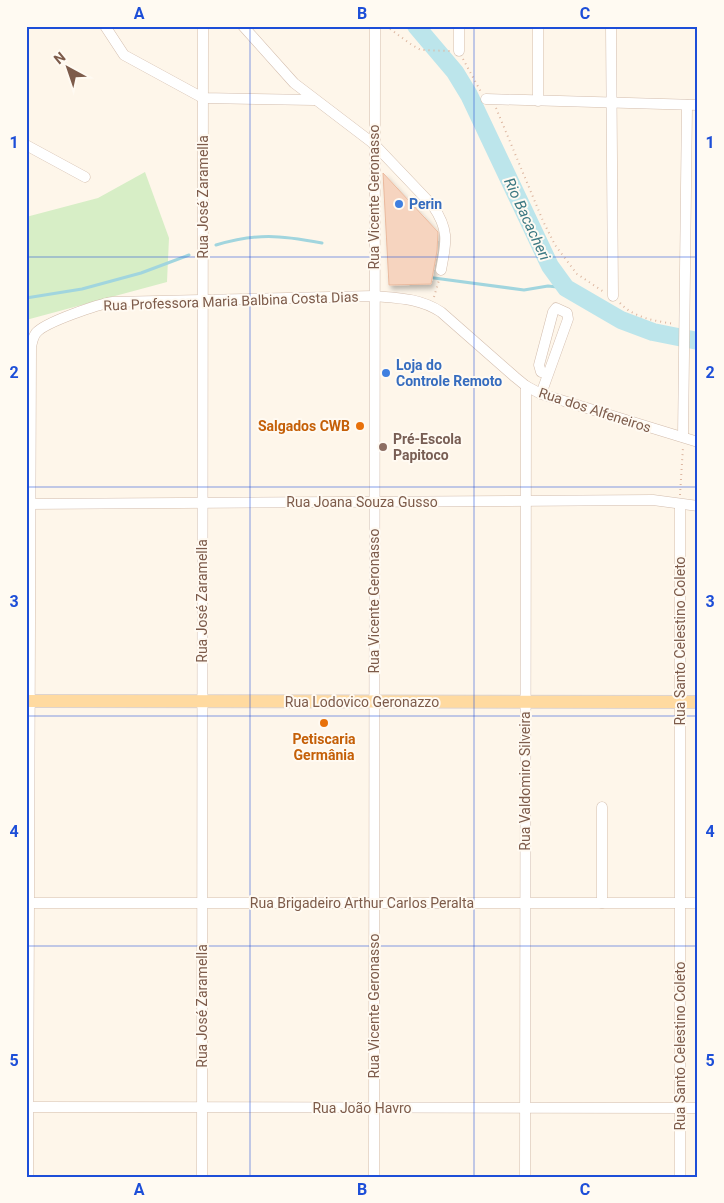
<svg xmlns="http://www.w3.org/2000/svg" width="724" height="1203" font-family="Roboto,sans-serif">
	<defs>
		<filter id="shadow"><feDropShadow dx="2.5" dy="4" stdDeviation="2.5" flood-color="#0004"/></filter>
	</defs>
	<rect width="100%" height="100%" fill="#fef6ea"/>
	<!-- green -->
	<path fill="#d7eec6" d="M 145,172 L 169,238 L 167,282 L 26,320 L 26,217 L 98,198 Z"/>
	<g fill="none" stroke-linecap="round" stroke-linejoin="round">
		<!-- stream -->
		<g stroke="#a1d5de" stroke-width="3">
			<path d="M 216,245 C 258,233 279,235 322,243"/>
			<path d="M 434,278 L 524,290 L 548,286 L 566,288"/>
			<path d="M 26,298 L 82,289 L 141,273 L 189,255"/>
		</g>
		<!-- river -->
		<path stroke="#bce5eb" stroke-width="18" d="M 416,26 L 455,72 L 469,95 L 550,266 L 566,288 L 621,320 L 653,332 L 698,341"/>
	</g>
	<!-- building -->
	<path fill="#f6d4bf" stroke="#ebba9e" filter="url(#shadow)" d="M 383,173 L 438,232 L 437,251 L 431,284 L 389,285 Z"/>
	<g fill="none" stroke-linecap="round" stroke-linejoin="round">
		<!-- minor casing -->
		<g stroke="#d3bdad" stroke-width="11">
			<g id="minor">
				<path d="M 105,26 L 124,55 L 203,98 L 314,100"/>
				<path d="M 243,26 L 294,83 L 374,144 L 433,206 C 450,231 446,243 441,270"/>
				<path d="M 538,26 L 538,101"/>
				<path d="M 611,26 L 613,296"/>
				<path d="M 459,51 L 459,26"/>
				<path d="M 486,99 L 698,105"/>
				<path d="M 26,145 L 85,177"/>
				<path d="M 541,394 L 568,319 L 567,313 L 556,308 L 553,312 L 539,365 L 541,372 L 548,374"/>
				<path d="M 683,437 L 687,105"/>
				<path d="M 26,504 L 653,500 L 698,506"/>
				<path d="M 680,505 L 680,1177"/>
				<path d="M 26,903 L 698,903"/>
				<path d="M 602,903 L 602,807"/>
				<path d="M 26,1107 L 698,1108"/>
				<path d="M 28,1177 L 31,347 C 32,342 33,337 36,333 C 45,322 99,304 113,302 L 374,296 C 398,298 420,298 441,312 L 515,377 L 526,386 L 541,394 L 698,442"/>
				<path d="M 202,1177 L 203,26"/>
				<path d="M 374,1177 L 375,26"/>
				<path d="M 525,1177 L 526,386"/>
			</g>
		</g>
		<!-- major casing -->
		<g stroke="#ddd4d0" stroke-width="14">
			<path id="major" d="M 26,701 L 698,702"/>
		</g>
		<!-- path -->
		<g stroke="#ddb7a1" stroke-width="2" stroke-dasharray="1 4" stroke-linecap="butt">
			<path d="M 386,26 L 412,45 L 421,50 L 450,51"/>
			<path d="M 463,59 L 481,92"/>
			<path d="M 496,108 L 543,221 L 555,245 L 577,274 L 604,292"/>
			<path d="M 434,297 L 439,280"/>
			<path d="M 620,303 C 634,318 655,321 675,324"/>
			<path d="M 680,495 L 683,447"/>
		</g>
		<!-- minor -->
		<use href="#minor" stroke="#fff" stroke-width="10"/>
		<!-- major -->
		<use href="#major" stroke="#ffdaa0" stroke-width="12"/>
	</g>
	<!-- grid -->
	<path fill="none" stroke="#1d4ed8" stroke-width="1" stroke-opacity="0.55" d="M 250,26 L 250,1177M 474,26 L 474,1177M 26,257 L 698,257M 26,487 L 698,487M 26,716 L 698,716M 26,946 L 698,946"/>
	<!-- markers -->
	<g fill="#3f7fe0" stroke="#fffaf2" stroke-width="2">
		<circle cx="399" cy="204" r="5"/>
		<circle cx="386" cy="373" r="5"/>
	</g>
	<g fill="#e8710a" stroke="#fffaf2" stroke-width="2">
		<circle cx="360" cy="426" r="5"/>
		<circle cx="324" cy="723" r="5"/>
	</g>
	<circle fill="#8d6e63" stroke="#fffaf2" stroke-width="2" cx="383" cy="447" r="5"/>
	<g text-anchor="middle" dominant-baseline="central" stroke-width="4" stroke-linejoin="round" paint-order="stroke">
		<!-- street labels -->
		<g font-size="14" fill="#7d5b4a" stroke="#fffaf2">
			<text transform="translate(203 197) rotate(-90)">Rua José Zaramella</text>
			<text transform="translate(374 197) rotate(-90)">Rua Vicente Geronasso</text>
			<text transform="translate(231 301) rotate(-2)">Rua Professora Maria Balbina Costa Dias</text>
			<text transform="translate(595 410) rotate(18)">Rua dos Alfeneiros</text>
			<text x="362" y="502">Rua Joana Souza Gusso</text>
			<text transform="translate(202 601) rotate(-90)">Rua José Zaramella</text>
			<text transform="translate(374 601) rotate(-90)">Rua Vicente Geronasso</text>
			<text transform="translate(680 641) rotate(-90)">Rua Santo Celestino Coleto</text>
			<text x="362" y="702">Rua Lodovico Geronazzo</text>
			<text transform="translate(525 781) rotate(-90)">Rua Valdomiro Silveira</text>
			<text x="362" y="903">Rua Brigadeiro Arthur Carlos Peralta</text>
			<text transform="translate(202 1006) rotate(-90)">Rua José Zaramella</text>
			<text transform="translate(374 1006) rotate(-90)">Rua Vicente Geronasso</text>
			<text transform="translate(680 1046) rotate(-90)">Rua Santo Celestino Coleto</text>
			<text x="362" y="1108">Rua João Havro</text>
		</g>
		<!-- shop labels -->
		<g font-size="14" font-weight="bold" fill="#366cbe" stroke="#fffaf2" text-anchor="start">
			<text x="409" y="204">Perin</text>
			<text x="396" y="365">Loja do<tspan x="396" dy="16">Controle Remoto</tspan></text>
		</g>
		<!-- food labels -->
		<g font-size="14" font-weight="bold" fill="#c56008" stroke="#fffaf2" text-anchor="end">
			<text x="350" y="426">Salgados CWB</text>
			<text x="324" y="739" text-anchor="middle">Petiscaria<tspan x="324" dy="16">Germânia</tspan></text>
		</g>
		<!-- education labels -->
		<g font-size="14" font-weight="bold" fill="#785e54" stroke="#fffaf2" text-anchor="start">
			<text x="393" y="439">Pré-Escola<tspan x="393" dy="16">Papitoco</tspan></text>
		</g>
		<!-- water labels -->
		<g font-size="15" font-style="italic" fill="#3b7882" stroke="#fffaf2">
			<text transform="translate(527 219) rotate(65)">Rio Bacacheri</text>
		</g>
	</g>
	<!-- border -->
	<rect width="724" height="1203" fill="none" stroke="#fffaf2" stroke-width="55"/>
	<!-- north arrow -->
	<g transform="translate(68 68) rotate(320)" stroke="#fffaf2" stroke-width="4" paint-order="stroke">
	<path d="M0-4L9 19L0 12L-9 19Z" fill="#7d5b4a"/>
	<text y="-8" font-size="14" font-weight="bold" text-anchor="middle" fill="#7d5b4a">N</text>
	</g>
	<rect x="28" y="28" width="668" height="1148" fill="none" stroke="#1d4ed8" stroke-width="2"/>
	<g font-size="16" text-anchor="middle" font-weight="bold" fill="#1d4ed8">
		<text x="139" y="19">A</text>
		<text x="362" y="19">B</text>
		<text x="585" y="19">C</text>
		<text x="14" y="148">1</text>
		<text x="710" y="148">1</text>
		<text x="14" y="378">2</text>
		<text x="710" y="378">2</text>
		<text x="14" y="607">3</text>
		<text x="710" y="607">3</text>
		<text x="14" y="837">4</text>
		<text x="710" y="837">4</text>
		<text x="14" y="1066">5</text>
		<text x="710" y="1066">5</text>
		<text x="139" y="1195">A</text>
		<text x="362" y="1195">B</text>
		<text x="585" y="1195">C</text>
	</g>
</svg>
